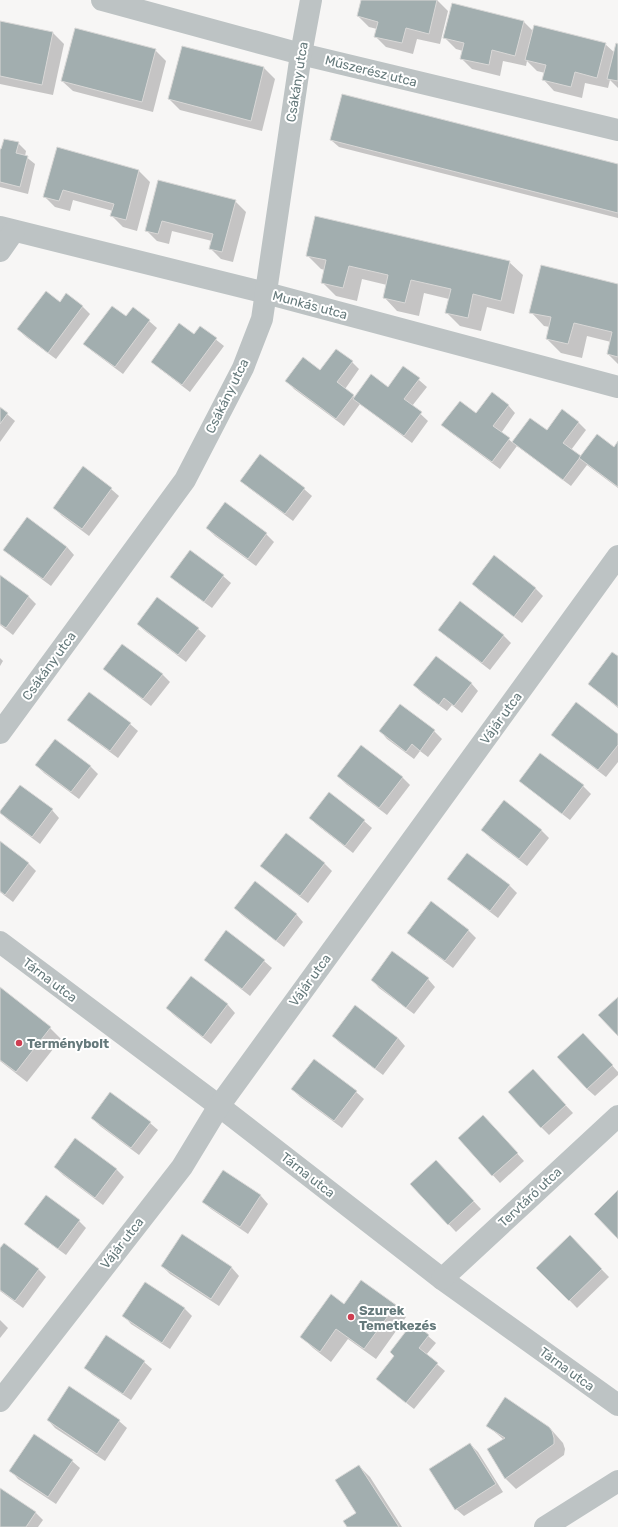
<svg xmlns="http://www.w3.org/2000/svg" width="618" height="1527" font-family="Rubik,sans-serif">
	<rect width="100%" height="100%" fill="#f7f6f5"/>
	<!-- shadow -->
	<g fill="#0003">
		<path d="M 362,0 L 437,0 L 448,11 L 440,44 L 417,39 L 413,54 L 386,47 L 375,36 L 377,29 L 369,27 L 358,16 Z"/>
		<path d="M 0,22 L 53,33 L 64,44 L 53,95 L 0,84 Z"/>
		<path d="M 524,22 L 533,31 L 605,44 L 615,53 L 618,45 L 618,88 L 610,80 L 608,88 L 585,83 L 582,98 L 554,91 L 544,80 L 545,73 L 537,71 L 527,61 L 526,66 L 503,61 L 500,76 L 472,69 L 461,58 L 463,51 L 456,49 L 445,38 Z"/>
		<path d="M 183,47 L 264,68 L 275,79 L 262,131 L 180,110 L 169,99 Z"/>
		<path d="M 155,50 L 166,61 L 153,112 L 73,91 L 62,81 Z"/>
		<path d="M 331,140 L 618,165 L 618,218 L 339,147 Z"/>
		<path d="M 18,143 L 26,151 L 25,156 L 35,164 L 28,194 L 0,187 L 0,150 Z"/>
		<path d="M 57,149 L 139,171 L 150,182 L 137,231 L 123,227 L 112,216 L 113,211 L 73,200 L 70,211 L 55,207 L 44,196 Z"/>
		<path d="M 159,182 L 235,201 L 246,212 L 233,262 L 221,259 L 210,248 L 212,241 L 172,231 L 169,244 L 157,241 L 146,230 Z"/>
		<path d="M 307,255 L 509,262 L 523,275 L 514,314 L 487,307 L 481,331 L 460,326 L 446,312 L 449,299 L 424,293 L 419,316 L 397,311 L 384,297 L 387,285 L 362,279 L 357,301 L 336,296 L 322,282 L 325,270 L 321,269 Z"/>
		<path d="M 618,285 L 618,364 L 608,354 L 611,342 L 587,336 L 582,358 L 561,353 L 547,339 L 550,327 L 544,326 L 531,312 Z"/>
		<path d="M 60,303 L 83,307 L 90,314 L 56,359 L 26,337 L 18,329 Z"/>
		<path d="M 126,317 L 149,321 L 157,328 L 123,374 L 92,351 L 85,344 Z"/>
		<path d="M 200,327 L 224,346 L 190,392 L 160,369 L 152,361 L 194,336 Z"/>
		<path d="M 352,362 L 359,369 L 345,389 L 355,398 L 388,388 L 404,367 L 427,387 L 412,406 L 428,421 L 412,443 L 360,404 L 344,426 L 294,389 L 287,381 Z"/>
		<path d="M 508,405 L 515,413 L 501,433 L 513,443 L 530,420 L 547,432 L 578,422 L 586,430 L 571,450 L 581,457 L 614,448 L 618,443 L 618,488 L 587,465 L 571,486 L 517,446 L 500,469 L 450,432 L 443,425 Z"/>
		<path d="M 0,408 L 15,421 L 0,442 Z"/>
		<path d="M 242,480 L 304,489 L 312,496 L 293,521 L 249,488 Z"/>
		<path d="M 111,489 L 119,496 L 89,536 L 61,515 L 54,507 Z"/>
		<path d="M 226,503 L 266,534 L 274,542 L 256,566 L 215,536 L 207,528 Z"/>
		<path d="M 67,547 L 74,555 L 51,586 L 12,557 L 4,550 Z"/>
		<path d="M 494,557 L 536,589 L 543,596 L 522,623 L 480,591 L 473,584 Z"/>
		<path d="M 0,576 L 29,597 L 36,604 L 13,635 L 0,625 Z"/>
		<path d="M 223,576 L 231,583 L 212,608 L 179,584 L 172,577 Z"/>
		<path d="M 138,624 L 198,629 L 206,636 L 186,662 L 145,631 Z"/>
		<path d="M 440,630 L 503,635 L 511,643 L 490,670 L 447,637 Z"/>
		<path d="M 0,658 L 3,661 L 0,666 Z"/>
		<path d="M 618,658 L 618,708 L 589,684 Z"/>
		<path d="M 104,669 L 162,674 L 170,682 L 151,706 L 112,676 Z"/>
		<path d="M 471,683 L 478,691 L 462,713 L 452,705 L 447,711 L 422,693 L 414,685 Z"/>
		<path d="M 69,720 L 130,724 L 138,731 L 118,758 L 76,727 Z"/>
		<path d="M 380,731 L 434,731 L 442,739 L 428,757 L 420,751 L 414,759 L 387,739 Z"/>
		<path d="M 552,735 L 618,736 L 618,762 L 606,777 L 560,742 Z"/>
		<path d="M 361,746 L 403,778 L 410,785 L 387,815 L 346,784 L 338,776 Z"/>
		<path d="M 36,765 L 90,766 L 98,774 L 79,799 L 44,773 Z"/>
		<path d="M 520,781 L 583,786 L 591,794 L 570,820 L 528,788 Z"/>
		<path d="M 52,810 L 59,818 L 40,844 L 8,820 L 0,812 Z"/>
		<path d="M 310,818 L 364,821 L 372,828 L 353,853 L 317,825 Z"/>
		<path d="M 483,830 L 541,830 L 549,838 L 527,866 L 490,838 Z"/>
		<path d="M 286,834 L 325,864 L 332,871 L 308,903 L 269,873 L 262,866 Z"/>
		<path d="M 0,842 L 28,863 L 36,871 L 13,902 L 0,892 Z"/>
		<path d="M 467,854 L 510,886 L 517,893 L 498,918 L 456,886 L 449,879 Z"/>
		<path d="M 235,908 L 296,914 L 303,922 L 284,947 L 243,916 Z"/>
		<path d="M 468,930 L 476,938 L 453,968 L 416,940 L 409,933 Z"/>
		<path d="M 205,960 L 264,961 L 272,968 L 250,996 L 213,967 Z"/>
		<path d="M 191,977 L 228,1005 L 235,1013 L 211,1044 L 175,1016 L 167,1008 Z"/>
		<path d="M 428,979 L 435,987 L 414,1014 L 379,988 L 372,980 Z"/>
		<path d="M 0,989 L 50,1028 L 61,1039 L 27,1082 L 0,1061 Z"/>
		<path d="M 355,1007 L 398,1038 L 405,1046 L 383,1075 L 340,1043 L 333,1036 Z"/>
		<path d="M 590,1041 L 618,1072 L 618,1075 L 595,1096 L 587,1089 Z"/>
		<path d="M 540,1078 L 573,1113 L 549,1135 L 541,1127 Z"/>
		<path d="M 292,1089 L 356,1092 L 364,1099 L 342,1128 L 300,1097 Z"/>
		<path d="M 92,1118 L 150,1123 L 158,1130 L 139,1155 L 100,1126 Z"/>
		<path d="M 490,1124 L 524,1161 L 500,1183 L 459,1138 Z"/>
		<path d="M 55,1167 L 116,1169 L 124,1177 L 103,1205 L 63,1175 Z"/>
		<path d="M 443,1169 L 481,1209 L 456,1232 L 411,1184 Z"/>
		<path d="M 223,1171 L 261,1196 L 268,1204 L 248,1234 L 211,1209 L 203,1202 Z"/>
		<path d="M 79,1221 L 86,1228 L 66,1255 L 33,1231 L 26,1224 Z"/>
		<path d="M 182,1235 L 232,1268 L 239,1276 L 219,1306 L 170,1274 L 162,1266 Z"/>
		<path d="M 570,1237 L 609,1277 L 577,1308 L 538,1268 Z"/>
		<path d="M 0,1250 L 38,1269 L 46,1277 L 23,1308 L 0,1291 Z"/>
		<path d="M 146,1283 L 185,1309 L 192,1316 L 170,1349 L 131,1324 L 124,1316 Z"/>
		<path d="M 344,1305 L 395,1306 L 406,1317 L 376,1359 L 348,1339 L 331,1362 L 313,1348 L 302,1337 Z"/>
		<path d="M 0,1320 L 8,1328 L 0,1338 Z"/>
		<path d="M 428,1336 L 436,1343 L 426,1355 L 445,1371 L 414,1409 L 385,1386 Z"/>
		<path d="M 144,1362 L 152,1369 L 131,1400 L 93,1375 L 85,1368 Z"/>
		<path d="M 48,1420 L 119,1421 L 127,1428 L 105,1461 L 55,1428 Z"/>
		<path d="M 488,1426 L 549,1427 L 563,1443 L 565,1449 L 564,1455 L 516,1489 L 505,1478 L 504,1440 Z"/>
		<path d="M 470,1444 L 478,1452 L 503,1492 L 464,1516 L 456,1509 Z"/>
		<path d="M 72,1461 L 80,1468 L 56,1504 L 18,1479 L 11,1471 Z"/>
		<path d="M 359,1466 L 370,1477 L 402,1527 L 348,1527 L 357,1514 Z"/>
		<path d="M 0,1489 L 35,1512 L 43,1520 L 38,1527 L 0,1527 Z"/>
	</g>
	<!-- building -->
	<g fill="#a2aeaf" stroke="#d9d8d7">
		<path d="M 361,0 L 437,0 L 429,34 L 406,28 L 402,43 L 374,37 L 378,22 L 357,16 Z"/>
		<path d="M 452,3 L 524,21 L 515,56 L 492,50 L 489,65 L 460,59 L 464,43 L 443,38 Z"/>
		<path d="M 0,21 L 53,32 L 42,85 L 0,76 Z"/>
		<path d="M 534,25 L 606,43 L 597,78 L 575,72 L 571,87 L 542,80 L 546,65 L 525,60 Z"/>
		<path d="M 75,28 L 156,49 L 142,102 L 61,81 Z"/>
		<path d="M 616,43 L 618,44 L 618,81 L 607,79 Z"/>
		<path d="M 182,46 L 264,67 L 251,121 L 168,99 Z"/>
		<path d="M 342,94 L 618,164 L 618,213 L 330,140 Z"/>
		<path d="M 4,139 L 19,142 L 16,153 L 28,156 L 20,187 L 0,182 L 0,149 L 1,149 Z"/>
		<path d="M 57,147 L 139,170 L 126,220 L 110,216 L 114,204 L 63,190 L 59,201 L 43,197 Z"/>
		<path d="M 158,180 L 236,200 L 222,252 L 209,249 L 213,234 L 162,221 L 158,234 L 145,231 Z"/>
		<path d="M 315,216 L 510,261 L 501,301 L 473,294 L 468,318 L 445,313 L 451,289 L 411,280 L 405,303 L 383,298 L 388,275 L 349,266 L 343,288 L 321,283 L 326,260 L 306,256 Z"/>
		<path d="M 541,265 L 618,284 L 618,357 L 607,354 L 612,332 L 574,323 L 568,344 L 546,339 L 551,317 L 529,313 Z"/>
		<path d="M 46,291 L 60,302 L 66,293 L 83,306 L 48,353 L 17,329 Z"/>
		<path d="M 112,306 L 126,316 L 133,307 L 150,320 L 115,367 L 83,344 Z"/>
		<path d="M 179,323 L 194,334 L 200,326 L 217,338 L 182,385 L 151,362 Z"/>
		<path d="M 336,349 L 353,361 L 337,382 L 354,395 L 336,419 L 285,381 L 303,357 L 320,370 Z"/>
		<path d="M 403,366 L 420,378 L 404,399 L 422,412 L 404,436 L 353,399 L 371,374 L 388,387 Z"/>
		<path d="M 492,392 L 509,405 L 493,426 L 510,438 L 492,462 L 441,425 L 460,401 L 476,413 Z"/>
		<path d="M 0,407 L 8,413 L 0,424 Z"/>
		<path d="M 562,409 L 579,422 L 563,443 L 581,456 L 563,480 L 512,442 L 530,418 L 547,430 Z"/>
		<path d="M 597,434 L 614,447 L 618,441 L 618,487 L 579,458 Z"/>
		<path d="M 260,454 L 305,488 L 285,514 L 240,481 Z"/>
		<path d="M 83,466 L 112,488 L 82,529 L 53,508 Z"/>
		<path d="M 225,502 L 267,533 L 248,559 L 206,528 Z"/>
		<path d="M 27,517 L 67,547 L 43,579 L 3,550 Z"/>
		<path d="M 190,550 L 224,575 L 204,602 L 170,577 Z"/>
		<path d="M 494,555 L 536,588 L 514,617 L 472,584 Z"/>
		<path d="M 0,575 L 29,596 L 6,628 L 0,624 Z"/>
		<path d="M 157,597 L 199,628 L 178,655 L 137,624 Z"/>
		<path d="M 460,601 L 504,635 L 482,663 L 438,630 Z"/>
		<path d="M 122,644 L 163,674 L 143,699 L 103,669 Z"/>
		<path d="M 612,652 L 618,656 L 618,707 L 588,684 Z"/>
		<path d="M 436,656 L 472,683 L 454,706 L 444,698 L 439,705 L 413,685 Z"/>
		<path d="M 89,692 L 131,723 L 110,751 L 67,720 Z"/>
		<path d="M 576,702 L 618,734 L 618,745 L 598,770 L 551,735 Z"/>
		<path d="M 400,704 L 435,730 L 420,751 L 412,744 L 406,752 L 379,731 Z"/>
		<path d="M 55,739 L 91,766 L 71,792 L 35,765 Z"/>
		<path d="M 361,745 L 403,777 L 379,808 L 337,776 Z"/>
		<path d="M 540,753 L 584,785 L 562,814 L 519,781 Z"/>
		<path d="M 20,785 L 53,809 L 32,837 L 0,813 L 0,811 Z"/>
		<path d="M 329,792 L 365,820 L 345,846 L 309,818 Z"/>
		<path d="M 504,800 L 542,830 L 519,859 L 481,830 Z"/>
		<path d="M 286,833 L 325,863 L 300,896 L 260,866 Z"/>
		<path d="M 0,841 L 29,863 L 5,895 L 0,891 Z"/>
		<path d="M 467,853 L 510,885 L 490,911 L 447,879 Z"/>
		<path d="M 255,881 L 297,914 L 276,941 L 234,908 Z"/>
		<path d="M 431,901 L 469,930 L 445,961 L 407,933 Z"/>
		<path d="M 226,930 L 265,960 L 242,989 L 204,960 Z"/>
		<path d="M 392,951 L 429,978 L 406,1008 L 371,980 Z"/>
		<path d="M 191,976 L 228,1004 L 203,1037 L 166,1008 Z"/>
		<path d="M 0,987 L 51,1027 L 16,1072 L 0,1060 Z"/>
		<path d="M 618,997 L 618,1036 L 598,1015 Z"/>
		<path d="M 355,1005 L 398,1038 L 375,1069 L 332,1036 Z"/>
		<path d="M 583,1033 L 613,1065 L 587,1089 L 557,1057 Z"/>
		<path d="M 314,1059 L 357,1091 L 334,1121 L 291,1089 Z"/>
		<path d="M 533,1069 L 566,1105 L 541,1128 L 508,1092 Z"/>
		<path d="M 110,1092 L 151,1122 L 131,1148 L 91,1118 Z"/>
		<path d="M 483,1115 L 518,1153 L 492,1176 L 458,1138 Z"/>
		<path d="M 75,1138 L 117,1169 L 95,1198 L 54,1167 Z"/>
		<path d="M 436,1160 L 474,1201 L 448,1225 L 410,1184 Z"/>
		<path d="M 223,1170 L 261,1195 L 240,1227 L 202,1202 Z"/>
		<path d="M 618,1190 L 618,1239 L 594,1214 Z"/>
		<path d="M 46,1195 L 80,1220 L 58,1249 L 24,1224 Z"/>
		<path d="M 182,1234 L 232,1267 L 211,1299 L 161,1266 Z"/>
		<path d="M 570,1235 L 602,1269 L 569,1301 L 536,1268 Z"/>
		<path d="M 4,1243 L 39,1269 L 15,1301 L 0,1290 L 0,1248 Z"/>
		<path d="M 361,1280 L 396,1305 L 364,1349 L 336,1329 L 320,1352 L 300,1337 L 331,1294 L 344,1304 Z"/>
		<path d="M 145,1282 L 185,1308 L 162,1343 L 122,1316 Z"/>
		<path d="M 413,1322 L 429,1335 L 419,1348 L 438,1363 L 406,1403 L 376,1379 L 394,1356 L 390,1352 Z"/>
		<path d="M 106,1335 L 145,1361 L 123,1394 L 84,1368 Z"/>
		<path d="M 69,1386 L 120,1420 L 97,1454 L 47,1420 Z"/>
		<path d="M 505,1397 L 549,1427 L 552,1431 L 554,1438 L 554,1444 L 505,1479 L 487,1449 L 505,1438 L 486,1426 Z"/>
		<path d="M 34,1434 L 73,1460 L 48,1497 L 9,1471 Z"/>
		<path d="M 470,1443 L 496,1484 L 455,1510 L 429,1469 Z"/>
		<path d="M 359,1465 L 399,1527 L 347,1527 L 343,1521 L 356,1513 L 335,1480 Z"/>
		<path d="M 0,1488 L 36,1512 L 26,1527 L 0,1527 Z"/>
	</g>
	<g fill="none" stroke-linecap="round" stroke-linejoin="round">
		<!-- street -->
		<g stroke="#bdc3c4" stroke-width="22">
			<path d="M 102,0 L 301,54 L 618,130"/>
			<path d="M 0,227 L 266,293 L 618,387"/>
			<path d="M 0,251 L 14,231"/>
			<path d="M 0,733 L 185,480 L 243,368 L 262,319 L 301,54 L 311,0"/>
			<path d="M 0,942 L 219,1106 L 442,1279 L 618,1405"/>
			<path d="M 442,1279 L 618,1116"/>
			<path d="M 0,1401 L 182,1167 L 219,1106 L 618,556"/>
			<path d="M 545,1527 L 618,1481"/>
		</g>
	</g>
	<!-- markers -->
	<g fill="#ce3e51" stroke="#fff" stroke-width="1.5">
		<circle cx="19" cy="1043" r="4"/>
		<circle cx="351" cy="1317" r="4"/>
	</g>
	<g text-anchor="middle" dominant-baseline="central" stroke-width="4" stroke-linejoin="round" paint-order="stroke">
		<!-- street labels -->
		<g font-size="13" fill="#667a7c" stroke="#fff">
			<text transform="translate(371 71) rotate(14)">Műszerész utca</text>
			<text transform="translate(297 82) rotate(-81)">Csákány utca</text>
			<text transform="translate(310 305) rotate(15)">Munkás utca</text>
			<text transform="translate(227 396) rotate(-64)">Csákány utca</text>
			<text transform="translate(49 666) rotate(-54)">Csákány utca</text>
			<text transform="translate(501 718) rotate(-54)">Vájár utca</text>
			<text transform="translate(50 980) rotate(37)">Tárna utca</text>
			<text transform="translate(310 980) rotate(-54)">Vájár utca</text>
			<text transform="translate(308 1175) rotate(38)">Tárna utca</text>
			<text transform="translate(530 1197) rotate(-43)">Tervtáró utca</text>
			<text transform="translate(122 1243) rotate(-52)">Vájár utca</text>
			<text transform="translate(567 1369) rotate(36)">Tárna utca</text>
		</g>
		<!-- poi labels -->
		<g font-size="13" font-weight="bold" fill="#667a7c" stroke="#fff" text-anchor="start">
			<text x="27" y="1043">Terménybolt</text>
			<text x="359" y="1310">Szurek<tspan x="359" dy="15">Temetkezés</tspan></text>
		</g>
	</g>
</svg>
